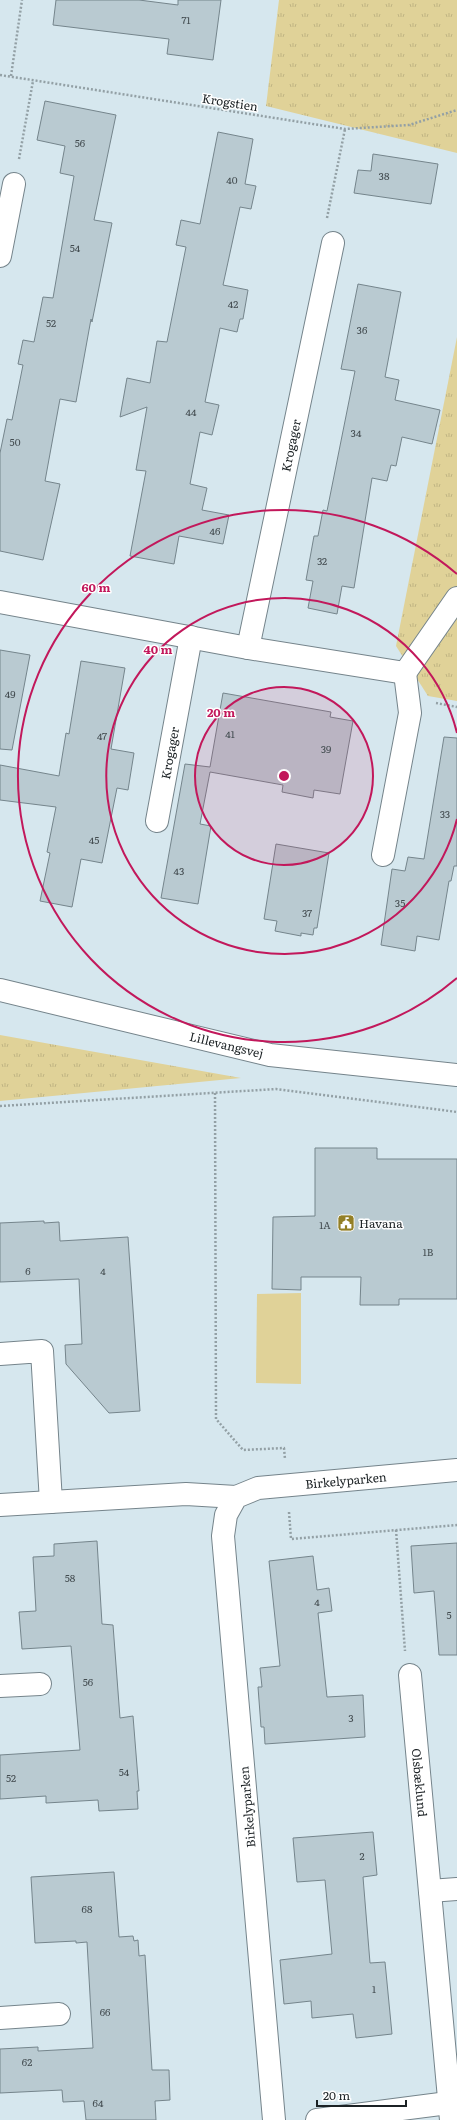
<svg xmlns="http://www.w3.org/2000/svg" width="457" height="2120" font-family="Literata,serif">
	<defs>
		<pattern id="grass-tufts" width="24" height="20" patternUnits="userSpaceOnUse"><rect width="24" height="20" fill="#e0d298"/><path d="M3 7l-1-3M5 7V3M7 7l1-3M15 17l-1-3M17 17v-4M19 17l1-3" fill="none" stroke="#c0b483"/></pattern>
	</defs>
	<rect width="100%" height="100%" fill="#d6e7ee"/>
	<!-- grass -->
	<g fill="url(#grass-tufts)">
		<path d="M 279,0 L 457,0 L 457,153 L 266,106 Z"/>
		<path d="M 457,337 L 457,701 L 428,696 L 396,646 Z"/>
		<path d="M 0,1035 L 241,1078 L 0,1101 Z"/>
	</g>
	<!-- pitch -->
	<path fill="#e0d298" d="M 301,1293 L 301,1384 L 256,1383 L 257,1294 Z"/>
	<!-- building -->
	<g fill="#b9cad1" stroke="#75858c">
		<path d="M 56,0 L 139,0 L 178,5 L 178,0 L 221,0 L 213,60 L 167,54 L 169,39 L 53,25 Z"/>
		<path d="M 45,101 L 116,115 L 94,220 L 112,223 L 92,322 L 91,319 L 76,402 L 60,399 L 45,481 L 60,484 L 43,560 L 0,551 L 0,453 L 7,419 L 12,420 L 23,365 L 18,364 L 23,340 L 34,342 L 43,297 L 53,298 L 74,176 L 60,173 L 65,146 L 37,140 Z"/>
		<path d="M 218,132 L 253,139 L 245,184 L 256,186 L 251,209 L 240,207 L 223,285 L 248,290 L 243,319 L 240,319 L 237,332 L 220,328 L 205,402 L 219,405 L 212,435 L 200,432 L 190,484 L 207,488 L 202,510 L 229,515 L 223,544 L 179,536 L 174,564 L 130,556 L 146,471 L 136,470 L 147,407 L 120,417 L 127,378 L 150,383 L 157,341 L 167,342 L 186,247 L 176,245 L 181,220 L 200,224 Z"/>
		<path d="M 373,154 L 438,164 L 431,204 L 354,193 L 358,170 L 371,171 Z"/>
		<path d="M 358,284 L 401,292 L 385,377 L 399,380 L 395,400 L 440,410 L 432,444 L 402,437 L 396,466 L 391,465 L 387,481 L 372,478 L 354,588 L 342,586 L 337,614 L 308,608 L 313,581 L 306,580 L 314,536 L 318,536 L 323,510 L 327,511 L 355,371 L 341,369 Z"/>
		<path d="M 0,650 L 30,655 L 12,750 L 0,749 Z"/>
		<path d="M 81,661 L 125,668 L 111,749 L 134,753 L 128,790 L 117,788 L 102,863 L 81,859 L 72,907 L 40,901 L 50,853 L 47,852 L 56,807 L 0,800 L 0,765 L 59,776 L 66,733 L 69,734 Z"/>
		<path d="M 223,693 L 331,712 L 330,717 L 353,721 L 340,794 L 314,790 L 313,798 L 282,792 L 283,785 L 210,772 L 200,824 L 211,826 L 198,904 L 161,898 L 185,764 L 210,767 Z"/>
		<path d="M 444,737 L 457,738 L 457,866 L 454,866 L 451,881 L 449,881 L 439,940 L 417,936 L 415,951 L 381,945 L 392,869 L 405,871 L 408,857 L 424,859 Z"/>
		<path d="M 276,844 L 329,853 L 317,928 L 314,928 L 313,935 L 301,933 L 301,936 L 275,931 L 277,921 L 264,919 Z"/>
		<path d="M 315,1148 L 377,1148 L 377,1159 L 457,1159 L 457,1299 L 399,1299 L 399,1305 L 360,1305 L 361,1277 L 301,1277 L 301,1290 L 272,1289 L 273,1217 L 315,1216 Z"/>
		<path d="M 44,1221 L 44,1223 L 59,1222 L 60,1241 L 128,1237 L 140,1411 L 109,1413 L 66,1364 L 65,1345 L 82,1344 L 79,1279 L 0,1282 L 0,1223 Z"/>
		<path d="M 97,1541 L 102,1624 L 113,1625 L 120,1718 L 133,1716 L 139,1791 L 137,1791 L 138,1809 L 99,1811 L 98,1800 L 46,1803 L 46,1796 L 0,1799 L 0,1755 L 80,1750 L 71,1646 L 22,1649 L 19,1612 L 36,1611 L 33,1557 L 54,1556 L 54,1544 Z"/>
		<path d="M 457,1543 L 457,1655 L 439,1655 L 434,1591 L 414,1593 L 411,1546 Z"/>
		<path d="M 313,1556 L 317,1590 L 329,1588 L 332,1611 L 318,1613 L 327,1697 L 363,1695 L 365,1737 L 265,1744 L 264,1727 L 261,1727 L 258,1687 L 262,1687 L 260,1668 L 280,1666 L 269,1561 Z"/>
		<path d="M 373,1832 L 377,1875 L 363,1877 L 370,1963 L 385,1962 L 392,2034 L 356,2038 L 353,2014 L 312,2018 L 311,2001 L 284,2004 L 280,1960 L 332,1954 L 325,1880 L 297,1882 L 293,1838 Z"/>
		<path d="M 114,1872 L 119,1937 L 133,1936 L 134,1941 L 138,1940 L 139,1956 L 145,1955 L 152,2070 L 169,2070 L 170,2100 L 155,2101 L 156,2120 L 86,2120 L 84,2101 L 63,2102 L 62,2090 L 0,2093 L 0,2049 L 38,2047 L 38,2051 L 93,2048 L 87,1942 L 76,1943 L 76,1941 L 35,1943 L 31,1877 Z"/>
	</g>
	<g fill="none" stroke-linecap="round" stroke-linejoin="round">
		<!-- minor casing -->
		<g stroke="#75848b" stroke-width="24">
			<g id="minor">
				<path d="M 0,256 L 14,184"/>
				<path d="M 0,602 L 248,648 L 405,673 L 457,598"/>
				<path id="s1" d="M 248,648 L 333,243"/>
				<path id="s2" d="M 157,821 L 191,637"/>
				<path d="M 383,855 L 410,713 L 405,673"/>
				<path d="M 0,1354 L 42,1351 L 51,1502"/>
				<path d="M 0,1505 L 186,1494 L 236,1497"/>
				<path id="s3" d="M 410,1675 L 451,2120"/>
				<path d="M 0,1686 L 40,1684"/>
				<path d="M 430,1891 L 457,1889"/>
				<path d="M 0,2018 L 59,2014"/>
				<path id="s4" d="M 274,2120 L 223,1536 L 226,1515 L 236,1497 L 258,1488 L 457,1470"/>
				<path d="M 317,2120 L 448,2103"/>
			</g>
		</g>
		<!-- tertiary casing -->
		<g stroke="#75848b" stroke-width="24">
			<g id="tertiary">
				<path id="s5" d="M 0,990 L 270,1055 L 457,1075"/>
			</g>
		</g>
		<!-- path -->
		<g stroke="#93a0a5" stroke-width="2.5" stroke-dasharray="2 2" stroke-linecap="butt">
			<path d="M 0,75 L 345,129 L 409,125 L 457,110"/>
			<path d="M 11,76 L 22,0"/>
			<path d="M 19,159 L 33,81"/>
			<path d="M 327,218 L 345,129"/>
			<path d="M 436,703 L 457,707"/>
			<path d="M 215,1093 L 216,1419 L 243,1450 L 284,1448 L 285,1459"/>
			<path d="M 0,1106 L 276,1089 L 457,1112"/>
			<path d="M 289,1512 L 291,1539 L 457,1525"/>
			<path d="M 396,1530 L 405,1651"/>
		</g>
		<!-- minor -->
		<use href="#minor" stroke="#fff" stroke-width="22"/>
		<!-- tertiary -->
		<use href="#tertiary" stroke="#fff" stroke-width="22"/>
	</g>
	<!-- distance rings -->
	<circle cx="284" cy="776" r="89" fill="#c2185b" fill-opacity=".12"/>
	<g fill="none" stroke="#c2185b" stroke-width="2">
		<circle cx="284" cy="776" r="89"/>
		<path d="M457 819A178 178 0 1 1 457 733"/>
		<path d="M457 978A266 266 0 1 1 457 574"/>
	</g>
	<!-- icons -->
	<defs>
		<g id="civic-square" transform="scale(0.9)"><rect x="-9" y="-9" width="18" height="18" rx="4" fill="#937f26" stroke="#fff"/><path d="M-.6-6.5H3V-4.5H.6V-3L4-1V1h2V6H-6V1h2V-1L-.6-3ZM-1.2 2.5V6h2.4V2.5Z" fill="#fff"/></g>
	</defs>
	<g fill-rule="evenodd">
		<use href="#civic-square" x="346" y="1223"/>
	</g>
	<g text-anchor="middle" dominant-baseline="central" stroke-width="3" stroke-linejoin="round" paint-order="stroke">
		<!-- number labels -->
		<g font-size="10" fill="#434c50">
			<text x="186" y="19">71</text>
			<text x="80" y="142">56</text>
			<text x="384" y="175">38</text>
			<text x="232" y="179">40</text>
			<text x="75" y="247">54</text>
			<text x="233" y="303">42</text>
			<text x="51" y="322">52</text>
			<text x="362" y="329">36</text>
			<text x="191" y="411">44</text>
			<text x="356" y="432">34</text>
			<text x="15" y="441">50</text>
			<text x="215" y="530">46</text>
			<text x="322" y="560">32</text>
			<text x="10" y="693">49</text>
			<text x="230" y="733">41</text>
			<text x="102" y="735">47</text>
			<text x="326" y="748">39</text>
			<text x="445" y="813">33</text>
			<text x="94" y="839">45</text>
			<text x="179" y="870">43</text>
			<text x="400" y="902">35</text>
			<text x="307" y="912">37</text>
			<text x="325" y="1224">1A</text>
			<text x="428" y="1251">1B</text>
			<text x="28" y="1270">6</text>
			<text x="103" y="1270">4</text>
			<text x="70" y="1577">58</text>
			<text x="317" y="1601">4</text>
			<text x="449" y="1614">5</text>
			<text x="88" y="1681">56</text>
			<text x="351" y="1717">3</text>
			<text x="124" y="1771">54</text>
			<text x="11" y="1777">52</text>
			<text x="362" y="1855">2</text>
			<text x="87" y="1908">68</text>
			<text x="374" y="1988">1</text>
			<text x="105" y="2011">66</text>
			<text x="27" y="2061">62</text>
			<text x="98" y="2102">64</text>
		</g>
		<!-- street labels -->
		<g font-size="12" fill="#1c2225" stroke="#fff">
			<text transform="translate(230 102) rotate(9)">Krogstien</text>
			<text stroke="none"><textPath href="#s1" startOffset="207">Krogager</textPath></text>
			<text stroke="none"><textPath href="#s2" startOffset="69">Krogager</textPath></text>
			<text stroke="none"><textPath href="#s5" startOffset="233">Lillevangsvej</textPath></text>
			<text stroke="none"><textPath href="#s4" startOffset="740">Birkelyparken</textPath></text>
			<text stroke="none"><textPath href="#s3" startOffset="108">Olsbæklund</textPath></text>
			<text transform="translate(247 1807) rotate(-95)">Birkelyparken</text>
		</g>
		<!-- poi labels -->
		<g font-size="12" fill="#1c2225" stroke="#fff" text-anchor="start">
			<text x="359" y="1223">Havana</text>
		</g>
	</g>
	<circle cx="284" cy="776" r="6" fill="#c2185b" stroke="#fff" stroke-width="2"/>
	<g font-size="12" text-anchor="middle" font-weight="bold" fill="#c2185b" stroke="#fff" stroke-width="3" stroke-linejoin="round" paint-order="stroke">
		<text x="96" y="592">60 m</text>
		<text x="158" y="654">40 m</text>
		<text x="221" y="717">20 m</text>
	</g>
	<!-- scale -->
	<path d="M317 2100v6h89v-6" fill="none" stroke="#1c2225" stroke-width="2"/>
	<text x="323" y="2100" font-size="12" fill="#1c2225" stroke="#ffffff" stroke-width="3" paint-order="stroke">20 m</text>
</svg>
